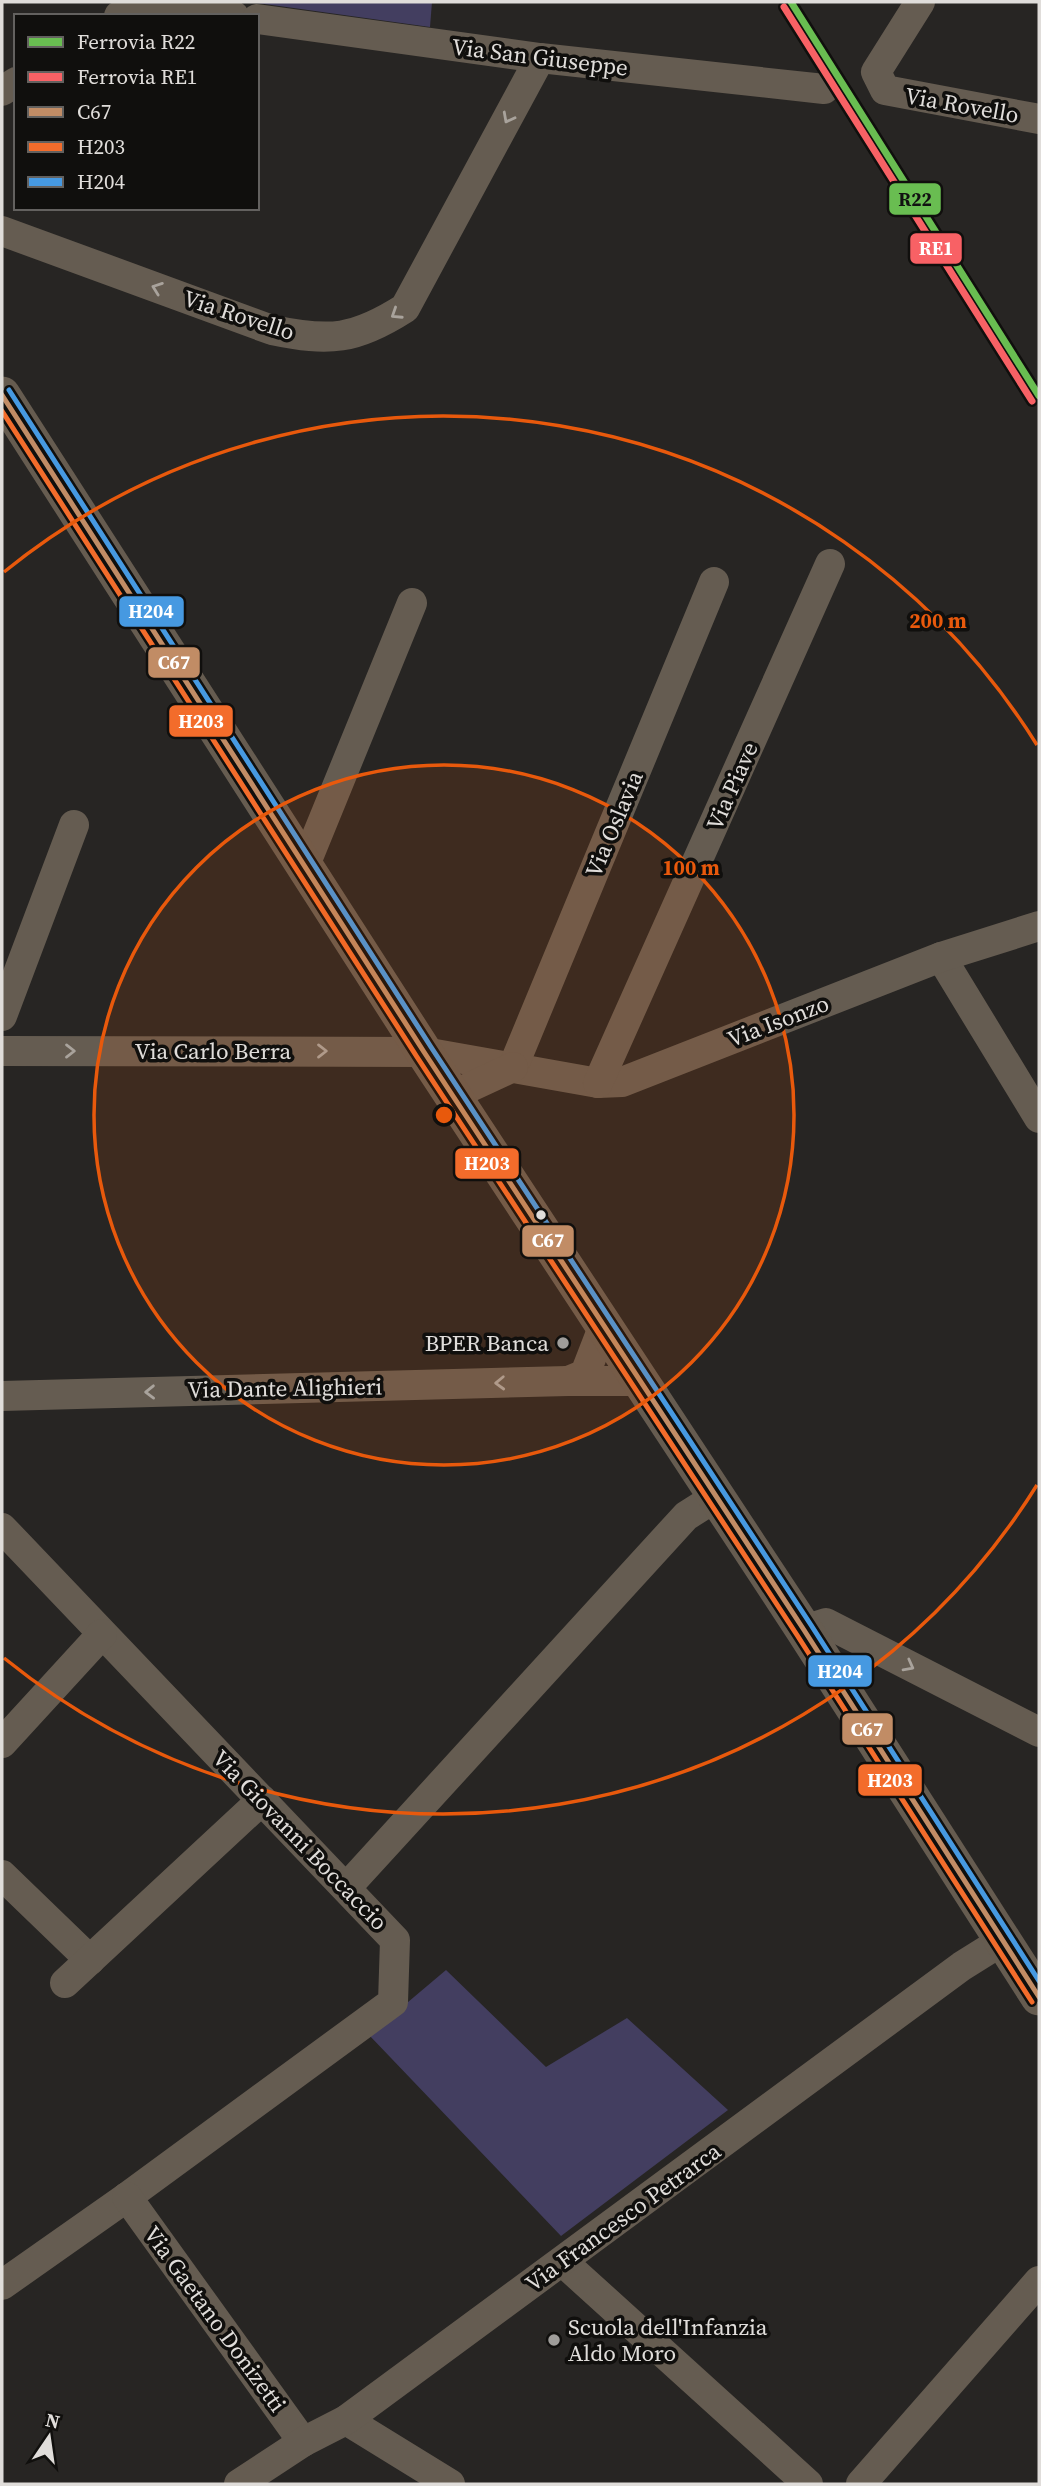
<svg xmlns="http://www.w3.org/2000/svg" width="1041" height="2486" font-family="'Source Serif 4',serif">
	<rect width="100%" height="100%" fill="#272523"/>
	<!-- green -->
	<g fill="#433e60">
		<path d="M 251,2 L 432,2 L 430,27 Z"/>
		<path d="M 446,1970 L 546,2067 L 627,2018 L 728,2110 L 561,2236 L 369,2035 Z"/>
	</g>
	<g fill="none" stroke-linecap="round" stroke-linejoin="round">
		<!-- minor -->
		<g stroke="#655c51" stroke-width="30">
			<path d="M 920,2 L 876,72 L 885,90 L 1039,119"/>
			<path d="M 119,16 L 143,4 L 234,16"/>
			<path d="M 257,19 L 540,58 L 824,89"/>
			<path d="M 2,91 L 16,82"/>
			<path d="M 2,231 L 272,330 C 330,342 355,340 405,308 L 540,58"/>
			<path d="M 305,865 L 412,603"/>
			<path d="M 941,957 L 1039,1118"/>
			<path d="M 2,1016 L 74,825"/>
			<path d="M 2,1051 L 424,1052 L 598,1083 L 622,1082 L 941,957 L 1039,926"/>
			<path d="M 513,1067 L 714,582"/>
			<path d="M 598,1083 L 830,564"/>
			<path d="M 453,1095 L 513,1067"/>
			<path d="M 568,1381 L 585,1374 L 604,1325"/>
			<path d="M 2,1396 L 568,1381 L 640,1381"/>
			<path d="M 2,1528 L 395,1940 L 393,2002 L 127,2197 L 2,2285"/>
			<path d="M 804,1630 L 826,1623 L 1039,1732"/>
			<path d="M 2,1743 L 102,1634"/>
			<path d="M 2,1875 L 90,1960"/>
			<path d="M 346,1888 L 686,1516 L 716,1497"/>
			<path d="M 65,1983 L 262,1800"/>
			<path d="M 127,2197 L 303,2442"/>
			<path d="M 563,2262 L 808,2484"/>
			<path d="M 346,2420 L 450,2484"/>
			<path d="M 239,2484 L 303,2442 L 346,2420 L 962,1966 L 1002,1941"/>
			<path d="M 861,2484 L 1039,2281"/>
		</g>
		<!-- major -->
		<path stroke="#665c50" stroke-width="37" d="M 2,395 L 424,1052 L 804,1630 L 1039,1997"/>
		<!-- bus-1 casing -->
		<g stroke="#100f0d" stroke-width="10">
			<path id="bus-1" d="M 2,395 L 424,1052 L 804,1630 L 1039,1997"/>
		</g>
		<!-- bus-2 casing -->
		<g stroke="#100f0d" stroke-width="10">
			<path id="bus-2" d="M 2,411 L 417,1057 L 797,1635 L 1032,2002"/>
		</g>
		<!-- bus-3 casing -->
		<g stroke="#100f0d" stroke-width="10">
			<path id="bus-3" d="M 9,390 L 431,1047 L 811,1625 L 1039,1981"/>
		</g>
		<!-- bus-1 -->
		<use href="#bus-1" stroke="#c18c65" stroke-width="5"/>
		<!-- bus-2 -->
		<use href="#bus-2" stroke="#f36c2b" stroke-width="5"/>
		<!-- bus-3 -->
		<use href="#bus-3" stroke="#4699e1" stroke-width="5"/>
		<!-- rail-1 casing -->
		<g stroke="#100f0d" stroke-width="12">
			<path id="rail-1" d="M 791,2 L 1039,396"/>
		</g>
		<!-- rail-2 casing -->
		<g stroke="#100f0d" stroke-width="12">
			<path id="rail-2" d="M 784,7 L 1032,401"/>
		</g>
		<!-- rail-1 -->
		<use href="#rail-1" stroke="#69bd51" stroke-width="7"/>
		<!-- rail-2 -->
		<use href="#rail-2" stroke="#f86165" stroke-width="7"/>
	</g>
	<!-- one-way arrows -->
	<defs><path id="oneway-chevron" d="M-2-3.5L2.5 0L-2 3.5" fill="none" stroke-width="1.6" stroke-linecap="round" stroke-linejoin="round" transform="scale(1.75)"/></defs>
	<g stroke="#a9a39c">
		<use href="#oneway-chevron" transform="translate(508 118) rotate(118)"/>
		<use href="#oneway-chevron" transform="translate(157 288) rotate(-160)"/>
		<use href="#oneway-chevron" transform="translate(396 314) rotate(147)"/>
		<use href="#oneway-chevron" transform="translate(70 1051)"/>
		<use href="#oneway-chevron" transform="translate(322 1051)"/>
		<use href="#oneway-chevron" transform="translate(500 1383) rotate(178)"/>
		<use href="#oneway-chevron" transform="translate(150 1392) rotate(179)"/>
		<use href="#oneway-chevron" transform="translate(909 1666) rotate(28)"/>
	</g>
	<!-- distance rings -->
	<circle cx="444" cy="1115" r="350" fill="#e8590c" fill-opacity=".12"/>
	<g fill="none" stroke="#e8590c" stroke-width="3.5">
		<circle cx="444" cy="1115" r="350"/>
		<path d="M1037 1485A699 699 0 0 1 4 1658M4 572A699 699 0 0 1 1037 745"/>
	</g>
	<!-- markers -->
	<circle fill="#e0ddda" stroke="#100f0d" stroke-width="2.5" cx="541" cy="1215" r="6"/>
	<g fill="#9f9d9a" stroke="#100f0d" stroke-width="2.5">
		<circle cx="563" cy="1343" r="7"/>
		<circle cx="554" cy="2340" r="7"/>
	</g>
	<g text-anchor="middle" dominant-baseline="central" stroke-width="7" stroke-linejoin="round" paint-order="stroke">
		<!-- street labels -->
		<g font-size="23" fill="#e0ddda" stroke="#100f0d">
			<text transform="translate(540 57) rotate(7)">Via San Giuseppe</text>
			<text transform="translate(962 105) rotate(10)">Via Rovello</text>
			<text transform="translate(239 315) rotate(18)">Via Rovello</text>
			<text transform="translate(732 786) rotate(-66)">Via Piave</text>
			<text transform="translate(614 824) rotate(-67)">Via Oslavia</text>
			<text transform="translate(778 1021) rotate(-21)">Via Isonzo</text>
			<text x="213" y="1051">Via Carlo Berra</text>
			<text transform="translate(285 1388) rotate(-1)">Via Dante Alighieri</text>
			<text transform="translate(300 1840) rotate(46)">Via Giovanni Boccaccio</text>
			<text transform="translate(623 2217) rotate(-36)">Via Francesco Petrarca</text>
			<text transform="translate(215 2319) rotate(54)">Via Gaetano Donizetti</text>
		</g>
		<!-- poi labels -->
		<g font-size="23" fill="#e0ddda" stroke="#100f0d" text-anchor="end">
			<text x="549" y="1343">BPER Banca</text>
			<text x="568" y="2327" text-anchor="start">Scuola dell'Infanzia<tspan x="568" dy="26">Aldo Moro</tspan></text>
		</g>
	</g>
	<circle cx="444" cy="1115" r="10" fill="#e8590c" stroke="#100f0d" stroke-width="3.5"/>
	<g font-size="21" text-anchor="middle" font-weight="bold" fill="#e8590c" stroke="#100f0d" stroke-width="7" stroke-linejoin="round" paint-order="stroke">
		<text x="938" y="628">200 m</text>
		<text x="691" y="875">100 m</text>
	</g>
	<g stroke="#100f0d" stroke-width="2.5">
		<rect x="888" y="182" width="54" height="34" rx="7" fill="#69bd51"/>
		<rect x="909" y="232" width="54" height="33" rx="7" fill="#f86165"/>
		<rect x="118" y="595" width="67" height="33" rx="7" fill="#4699e1"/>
		<rect x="147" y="646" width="54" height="33" rx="7" fill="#c18c65"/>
		<rect x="168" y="704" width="66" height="34" rx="7" fill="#f36c2b"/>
		<rect x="454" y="1147" width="66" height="33" rx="7" fill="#f36c2b"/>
		<rect x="521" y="1224" width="54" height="34" rx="7" fill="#c18c65"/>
		<rect x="807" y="1654" width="66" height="34" rx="7" fill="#4699e1"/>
		<rect x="841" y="1712" width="53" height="34" rx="7" fill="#c18c65"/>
		<rect x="857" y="1763" width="66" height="34" rx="7" fill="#f36c2b"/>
	</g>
	<g font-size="19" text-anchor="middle" font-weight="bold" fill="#fff">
		<text x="936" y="255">RE1</text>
		<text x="151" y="618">H204</text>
		<text x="174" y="669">C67</text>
		<text x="201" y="728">H203</text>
		<text x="487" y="1170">H203</text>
		<text x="548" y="1247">C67</text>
		<text x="840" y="1678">H204</text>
		<text x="867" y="1736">C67</text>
		<text x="890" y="1787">H203</text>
	</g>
	<g font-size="19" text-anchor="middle" font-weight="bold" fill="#111">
		<text x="915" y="206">R22</text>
	</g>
	<!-- border -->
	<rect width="1041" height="2486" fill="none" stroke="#e0ddda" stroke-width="7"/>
	<!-- legend -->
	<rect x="14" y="14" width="245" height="196" fill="#100f0d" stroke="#63615f" stroke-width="2"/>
	<rect x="28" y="37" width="35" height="10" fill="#69bd51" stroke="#63615f" stroke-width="2"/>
	<text x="77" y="49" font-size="21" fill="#e0ddda">Ferrovia R22</text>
	<rect x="28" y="72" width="35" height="10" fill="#f86165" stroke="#63615f" stroke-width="2"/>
	<text x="77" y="84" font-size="21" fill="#e0ddda">Ferrovia RE1</text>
	<rect x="28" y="107" width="35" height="10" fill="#c18c65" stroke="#63615f" stroke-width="2"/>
	<text x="77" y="119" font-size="21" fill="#e0ddda">C67</text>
	<rect x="28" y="142" width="35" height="10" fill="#f36c2b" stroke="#63615f" stroke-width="2"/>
	<text x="77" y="154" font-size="21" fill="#e0ddda">H203</text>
	<rect x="28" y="177" width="35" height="10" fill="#4699e1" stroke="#63615f" stroke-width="2"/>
	<text x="77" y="189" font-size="21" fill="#e0ddda">H204</text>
	<!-- north arrow -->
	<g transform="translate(49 2437) rotate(13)" stroke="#100f0d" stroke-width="5" paint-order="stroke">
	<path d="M0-5L12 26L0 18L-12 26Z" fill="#e0ddda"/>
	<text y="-10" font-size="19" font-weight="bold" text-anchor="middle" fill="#e0ddda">N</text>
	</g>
</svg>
